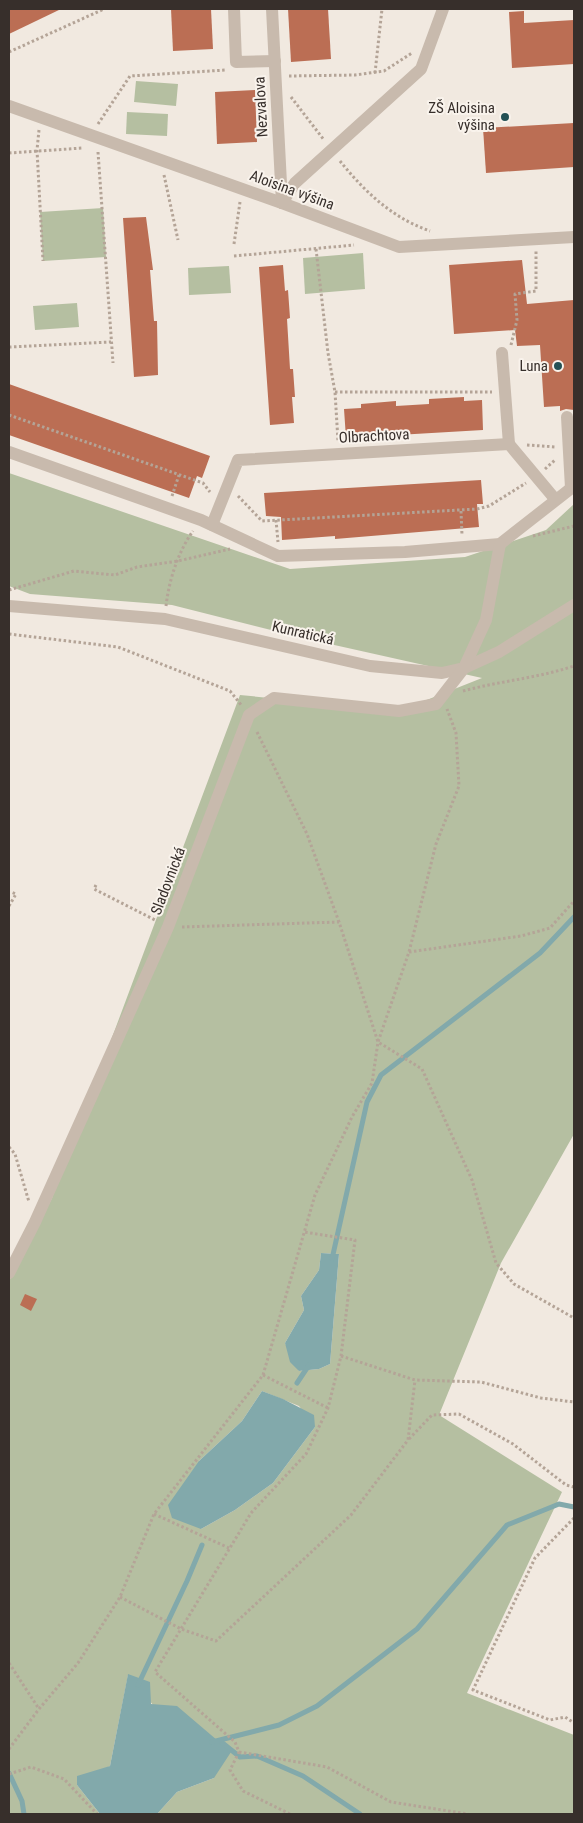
<svg xmlns="http://www.w3.org/2000/svg" width="583" height="1823" font-family="'Roboto Condensed',sans-serif">
	<rect width="100%" height="100%" fill="#f1e9e0"/>
	<!-- green -->
	<g fill="#b5bfa1" fill-rule="evenodd">
		<path d="M 136,81 L 178,84 L 176,106 L 134,102 Z"/>
		<path d="M 127,112 L 168,114 L 167,136 L 126,134 Z"/>
		<path d="M 103,208 L 106,257 L 43,261 L 40,212 Z"/>
		<path d="M 363,253 L 365,289 L 305,294 L 303,258 Z"/>
		<path d="M 229,266 L 231,293 L 189,295 L 188,268 Z"/>
		<path d="M 77,303 L 79,327 L 35,330 L 33,306 Z"/>
		<path d="M 9,473 L 290,569 L 465,557 L 546,530 L 574,504 L 574,1134 L 501,1263 L 439,1415 L 562,1492 L 467,1693 L 574,1735 L 574,1814 L 157,1814 L 177,1792 L 214,1778 L 128,1675 L 110,1766 L 77,1785 L 100,1814 L 9,1814 L 9,1281 L 52,1198 L 240,695 L 399,711 L 482,678 L 303,638 L 172,605 L 30,594 L 9,586 ZM 321,1253 L 339,1254 L 330,1364 L 319,1369 L 299,1371 L 285,1343 L 304,1310 L 301,1296 L 319,1270 ZM 262,1391 L 299,1406 L 315,1427 L 273,1483 L 235,1510 L 201,1529 L 199,1461 L 242,1421 Z"/>
	</g>
	<!-- water -->
	<g fill="#82a9ab">
		<path d="M 321,1253 L 339,1254 L 330,1364 L 319,1369 L 299,1371 L 290,1362 L 285,1343 L 304,1310 L 301,1296 L 319,1270 Z"/>
		<path d="M 262,1391 L 283,1399 L 314,1415 L 315,1427 L 273,1483 L 235,1510 L 201,1529 L 172,1518 L 168,1505 L 199,1461 L 242,1421 Z"/>
		<path d="M 128,1674 L 150,1682 L 151,1704 L 177,1706 L 231,1752 L 214,1778 L 177,1792 L 157,1814 L 100,1814 L 77,1785 L 77,1776 L 110,1766 Z"/>
	</g>
	<g fill="none" stroke-linecap="round" stroke-linejoin="round">
		<!-- stream -->
		<g stroke="#82a9ab" stroke-width="5">
			<path d="M 332,1259 L 367,1102 L 381,1075 L 540,953 L 574,917"/>
			<path d="M 297,1383 L 309,1365"/>
			<path d="M 138,1685 L 187,1581 L 202,1545"/>
			<path d="M 220,1741 L 240,1757 L 257,1756 L 303,1776 L 360,1814"/>
			<path d="M 212,1742 L 279,1725 L 317,1706 L 417,1629 L 507,1525 L 559,1504 L 574,1507"/>
			<path d="M 9,1773 L 22,1801 L 24,1814"/>
		</g>
	</g>
	<!-- building -->
	<g fill="#bb6e54">
		<path d="M 9,9 L 61,9 L 9,34 Z"/>
		<path d="M 171,9 L 211,9 L 213,49 L 173,51 Z"/>
		<path d="M 288,9 L 328,9 L 331,59 L 291,62 Z"/>
		<path d="M 524,11 L 524,23 L 574,20 L 574,64 L 512,68 L 509,12 Z"/>
		<path d="M 255,90 L 257,142 L 217,144 L 215,92 Z"/>
		<path d="M 574,123 L 574,167 L 486,173 L 483,128 Z"/>
		<path d="M 146,217 L 153,270 L 150,270 L 154,321 L 157,321 L 158,375 L 134,377 L 123,218 Z"/>
		<path d="M 522,260 L 527,304 L 574,300 L 574,410 L 566,409 L 560,411 L 560,406 L 544,407 L 540,345 L 517,346 L 515,330 L 454,334 L 449,265 Z"/>
		<path d="M 283,265 L 285,291 L 288,290 L 290,318 L 287,319 L 290,369 L 293,369 L 295,397 L 292,397 L 294,423 L 270,425 L 259,267 Z"/>
		<path d="M 9,384 L 210,456 L 202,478 L 197,476 L 189,498 L 9,435 Z"/>
		<path d="M 464,397 L 464,401 L 482,400 L 483,430 L 346,438 L 344,409 L 361,408 L 361,404 L 396,401 L 396,406 L 429,404 L 429,399 Z"/>
		<path d="M 481,480 L 483,504 L 477,504 L 479,527 L 335,539 L 335,536 L 282,540 L 281,517 L 266,516 L 264,493 Z"/>
		<path d="M 25,1294 L 37,1299 L 31,1311 L 20,1305 Z"/>
	</g>
	<g fill="none" stroke-linecap="round" stroke-linejoin="round">
		<!-- path -->
		<g stroke="#b4a497" stroke-width="3" stroke-dasharray="2.5 2.5" stroke-linecap="butt">
			<path d="M 9,52 L 104,9"/>
			<path d="M 375,73 L 382,9"/>
			<path d="M 289,76 L 355,75 L 384,71 L 412,53"/>
			<path d="M 291,97 L 324,140"/>
			<path d="M 98,124 L 130,76 L 226,70"/>
			<path d="M 39,130 L 37,150 L 43,261"/>
			<path d="M 98,152 L 113,363"/>
			<path d="M 9,153 L 83,148"/>
			<path d="M 340,161 C 364,191 392,218 430,231"/>
			<path d="M 164,175 L 178,240"/>
			<path d="M 234,244 L 240,202"/>
			<path d="M 316,249 L 328,353 L 335,392 L 338,441"/>
			<path d="M 234,256 L 354,245"/>
			<path d="M 511,345 L 517,320 L 515,294 L 536,291 L 536,251"/>
			<path d="M 9,347 L 111,342"/>
			<path d="M 335,392 L 492,392"/>
			<path d="M 9,415 L 203,483 L 210,492"/>
			<path d="M 527,445 L 556,447"/>
			<path d="M 545,469 L 555,460"/>
			<path d="M 172,496 L 179,475"/>
			<path d="M 238,496 L 262,521 L 477,509 L 489,506 L 526,483"/>
			<path d="M 461,511 L 462,535"/>
			<path d="M 276,520 L 278,542"/>
			<path d="M 533,536 L 574,526"/>
			<path d="M 9,590 L 74,571 L 115,575 L 137,567 L 178,561 L 230,549"/>
			<path d="M 166,606 C 169,580 178,552 193,531"/>
			<path d="M 9,634 L 118,647 L 230,691 L 242,706"/>
			<path d="M 463,691 C 500,681 538,678 574,666"/>
			<path d="M 257,732 L 307,834 L 339,922"/>
			<path d="M 96,885 L 94,889 L 157,921"/>
			<path d="M 9,906 L 16,894 L 11,892"/>
			<path d="M 182,927 L 339,922 L 378,1042 L 422,1069 L 472,1180 L 496,1263 L 514,1284 L 574,1318"/>
			<path d="M 409,952 L 521,936 L 550,928 L 574,901"/>
			<path d="M 9,1147 L 15,1154 L 29,1202"/>
			<path d="M 341,1356 L 415,1380 L 481,1382 L 541,1398 L 574,1402"/>
			<path d="M 263,1375 L 328,1408"/>
			<path d="M 409,1439 L 432,1415 L 459,1414 L 513,1444 L 566,1485 L 574,1487"/>
			<path d="M 154,1514 L 229,1548"/>
			<path d="M 574,1518 L 535,1558 L 473,1690 L 550,1720 L 565,1717 L 574,1723"/>
			<path d="M 120,1597 L 181,1629 L 216,1641 L 351,1515 L 408,1440 L 415,1380"/>
			<path d="M 9,1663 L 39,1709"/>
			<path d="M 9,1749 L 39,1709 L 78,1663 L 120,1597 L 154,1514 L 263,1375 L 315,1195 L 352,1117 L 372,1083 L 378,1042 L 409,952 L 436,844 L 459,786 L 456,733 L 447,709"/>
			<path d="M 239,1752 L 327,1767 L 391,1802 L 468,1814"/>
			<path d="M 9,1774 L 31,1767 L 64,1779 L 97,1814"/>
			<path d="M 290,1814 L 243,1791 L 230,1770 L 239,1752 L 235,1742 L 155,1672 L 251,1513 L 306,1454 L 328,1408 L 341,1356 L 355,1240 L 304,1232"/>
		</g>
		<!-- minor -->
		<g stroke="#c8baad" stroke-width="12">
			<path d="M 234,9 L 236,62 L 275,61"/>
			<path d="M 272,9 L 282,203"/>
			<path d="M 9,106 L 282,203 L 399,247 L 574,237"/>
			<path d="M 282,203 L 295,183 L 421,69 L 443,9"/>
			<path d="M 502,353 L 509,444"/>
			<path d="M 567,417 L 571,488"/>
			<path d="M 9,452 L 201,520 L 278,556 L 405,552 L 500,544 L 574,486"/>
			<path d="M 212,525 L 238,460 L 509,444 L 555,499"/>
			<path d="M 9,606 L 165,619 L 370,666 L 442,673 L 464,668 L 499,652 L 574,605"/>
			<path d="M 9,1273 L 35,1222 L 168,927 L 249,715 L 274,698 L 399,711 L 436,704 L 464,668 L 486,620 L 500,544"/>
		</g>
	</g>
	<!-- markers -->
	<g fill="#245155" stroke="#f9f3ec" stroke-width="2">
		<circle cx="505" cy="117" r="5"/>
		<circle cx="558" cy="366" r="5"/>
	</g>
	<g text-anchor="middle" dominant-baseline="central" stroke-width="4" stroke-linejoin="round" paint-order="stroke">
		<!-- street labels -->
		<g font-size="15" fill="#372f2b" stroke="#f9f3ec">
			<text transform="translate(261 107) rotate(-93)">Nezvalova</text>
			<text transform="translate(292 190) rotate(20)">Aloisina výšina</text>
			<text transform="translate(374 436) rotate(-3)">Olbrachtova</text>
			<text transform="translate(303 633) rotate(13)">Kunratická</text>
			<text transform="translate(168 881) rotate(-69)">Sladovnická</text>
		</g>
		<!-- poi labels -->
		<g font-size="15" fill="#372f2b" stroke="#f9f3ec" text-anchor="end">
			<text x="495" y="108">ZŠ Aloisina<tspan x="495" dy="17">výšina</tspan></text>
			<text x="548" y="366">Luna</text>
		</g>
	</g>
	<!-- border -->
	<rect width="583" height="1823" fill="none" stroke="#372f2b" stroke-width="20"/>
</svg>
